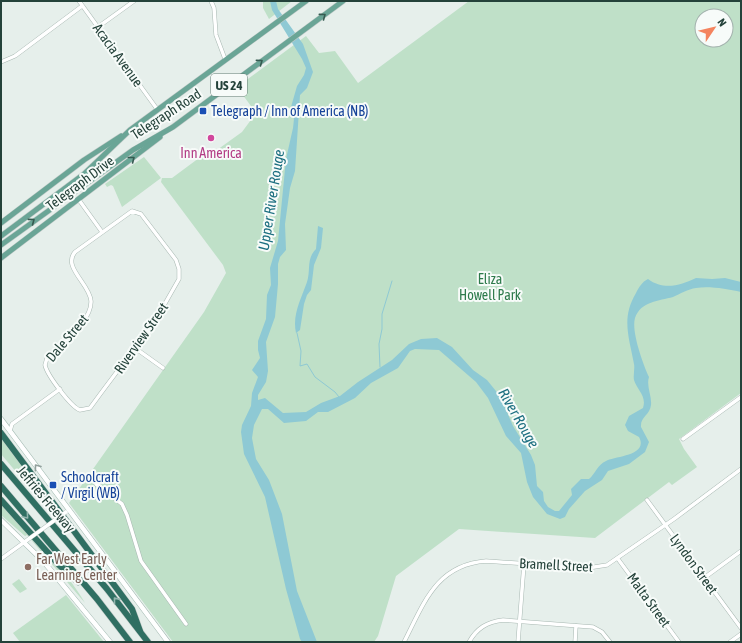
<svg xmlns="http://www.w3.org/2000/svg" width="742" height="643" font-family="'Asap Condensed',sans-serif">
	<rect width="100%" height="100%" fill="#e6efeb"/>
	<!-- green -->
	<g fill="#bfe0c8" fill-rule="evenodd">
		<path d="M 263,1 L 292,1 L 269,19 L 263,8 Z"/>
		<path d="M 469,1 L 741,1 L 741,393 L 679,439 L 684,449 L 697,467 L 672,485 L 669,482 L 595,538 L 459,529 L 396,576 L 378,636 L 374,642 L 173,642 L 69,503 L 204,312 L 226,273 L 223,265 L 161,182 L 162,178 L 172,178 L 199,158 L 210,155 L 242,132 L 256,113 L 237,87 L 306,36 L 319,53 L 335,51 L 358,83 ZM 702,16 L 726,16 L 726,40 L 702,40 Z"/>
		<path d="M 144,157 L 161,178 L 122,207 L 113,186 L 111,185 L 107,187 L 105,184 Z"/>
		<path d="M 1,438 L 53,508 L 49,511 L 1,454 Z"/>
		<path d="M 1,505 C 28,533 66,569 85,603 L 27,535 L 25,536 L 1,515 Z"/>
		<path d="M 19,579 L 27,589 L 20,593 L 12,584 Z"/>
		<path d="M 66,595 L 104,642 L 20,642 L 13,633 Z"/>
	</g>
	<!-- water -->
	<g fill="#8ec9d4">
		<path d="M 270,1 L 276,1 L 278,9 L 303,44 L 313,72 L 307,88 L 300,95 L 295,171 L 290,188 L 285,224 L 286,250 L 280,257 L 278,264 L 278,284 L 275,317 L 266,342 L 268,371 L 266,382 L 258,395 L 258,400 L 265,398 L 283,413 L 306,412 L 321,403 L 340,396 L 358,382 L 392,360 L 409,344 L 421,339 L 437,338 L 452,347 L 473,370 L 487,380 L 500,396 L 513,426 L 531,455 L 535,465 L 537,486 L 543,492 L 544,501 L 548,507 L 555,511 L 559,511 L 572,495 L 571,489 L 581,479 L 589,479 C 595,474 598,464 606,461 C 614,456 649,456 639,437 L 628,431 L 625,425 L 629,416 L 643,408 C 647,396 637,390 634,380 C 633,375 635,369 634,364 C 629,337 621,318 636,293 C 639,287 642,282 648,279 C 664,291 681,285 696,278 L 712,279 L 725,278 L 741,282 L 741,292 C 727,289 710,286 696,288 C 688,289 680,294 673,297 C 659,301 641,301 635,318 C 631,331 643,364 649,377 C 646,386 652,396 651,405 C 650,415 640,417 641,427 L 649,442 L 645,452 L 629,464 L 608,471 L 602,480 L 585,491 L 569,509 L 565,517 L 560,519 L 547,514 L 533,497 L 527,482 L 521,453 L 506,436 L 488,398 L 476,382 L 439,350 L 415,349 L 410,351 L 398,368 L 371,383 L 355,398 L 328,412 L 318,412 L 306,421 L 284,423 L 268,409 L 262,409 L 254,425 L 252,438 L 256,459 L 269,480 L 282,514 L 297,591 L 317,642 L 302,642 L 300,639 L 286,589 L 265,497 L 244,454 L 241,432 L 242,425 L 251,406 L 252,393 L 258,377 L 252,370 L 260,358 L 258,350 L 258,341 L 266,319 L 267,295 L 271,285 L 270,268 L 278,241 L 286,159 L 293,128 L 294,119 L 291,107 L 297,86 L 304,75 L 306,68 L 302,59 L 272,10 Z"/>
		<path d="M 318,226 L 323,228 L 321,248 L 314,265 L 311,290 L 307,295 L 304,304 L 300,330 L 296,333 C 292,315 301,299 307,282 C 311,270 306,259 316,249 Z"/>
	</g>
	<g fill="none" stroke-linecap="round" stroke-linejoin="round">
		<!-- stream -->
		<g stroke="#8ec9d4" stroke-width="1">
			<path d="M 297,333 L 301,351 L 300,366 L 307,364 L 315,377 L 335,392 L 339,397"/>
			<path d="M 380,367 L 379,344 L 382,329 L 382,314 L 392,281"/>
		</g>
		<!-- street casing -->
		<g stroke="#a8b8b2" stroke-width="4.5">
			<g id="street">
				<path d="M 79,1 L 157,109"/>
				<path d="M 211,1 L 214,8 L 216,35 L 225,59"/>
				<path d="M 98,27 L 134,1"/>
				<path d="M 1,62 L 15,56 L 82,6"/>
				<path d="M 79,200 L 102,232"/>
				<path d="M 132,211 L 141,214 L 176,260 L 179,269 L 179,279 L 155,321 L 101,393 L 90,408 L 80,410 C 71,407 47,375 45,365 L 47,358 C 60,343 92,322 91,301 C 90,284 62,267 75,252 Z"/>
				<path d="M 135,348 L 163,368"/>
				<path d="M 10,431 L 12,424 L 60,389"/>
				<path d="M 683,439 L 741,397"/>
				<path d="M 96,484 L 122,504 L 127,515 L 141,561 L 186,624"/>
				<path d="M 647,500 L 741,628"/>
				<path d="M 1,559 L 30,538"/>
				<path d="M 618,559 L 679,642"/>
				<path d="M 704,578 L 741,551"/>
				<path d="M 404,642 C 424,603 436,565 486,561 L 588,568 L 607,565 L 674,519 L 741,469"/>
				<path d="M 469,642 C 477,628 487,622 503,620 L 593,627 L 602,632 L 610,642"/>
				<path d="M 518,642 L 524,564"/>
				<path d="M 575,642 L 576,626"/>
				<path d="M 730,642 L 741,634"/>
			</g>
		</g>
		<!-- secondary casing -->
		<g stroke="#a4bbb3" stroke-width="5.5">
			<g id="secondary">
				<path d="M 1,419 L 168,642"/>
				<path d="M 1,520 L 44,562 L 110,642"/>
			</g>
		</g>
		<!-- primary casing -->
		<g stroke="#c2cac8" stroke-width="6">
			<g id="primary">
				<path d="M 1,223 L 84,160 L 121,136"/>
				<path d="M 1,236 L 84,174 L 130,130 L 306,1"/>
				<path d="M 1,245 L 133,150 L 173,127 L 343,1"/>
				<path d="M 1,258 L 160,137"/>
			</g>
		</g>
		<!-- highway casing -->
		<g stroke="#c2cac8" stroke-width="7">
			<g id="highway">
				<path d="M 1,433 L 132,609 L 140,631"/>
				<path d="M 1,464 L 107,589 L 148,642"/>
				<path d="M 1,486 L 97,599 L 130,642"/>
				<path d="M 1,500 L 59,565 L 78,582"/>
			</g>
		</g>
		<!-- street -->
		<use href="#street" stroke="#fff" stroke-width="3.5"/>
		<!-- secondary -->
		<use href="#secondary" stroke="#fff" stroke-width="4.5"/>
		<!-- primary -->
		<use href="#primary" stroke="#6aa596" stroke-width="5"/>
		<!-- highway -->
		<use href="#highway" stroke="#2f6f62" stroke-width="6"/>
		<!-- street-bridge casing -->
		<g stroke="#a8b8b2" stroke-width="4.5" stroke-linecap="butt">
			<path id="street-bridge" d="M 30,538 L 66,512"/>
		</g>
		<!-- street-bridge -->
		<use href="#street-bridge" stroke="#fff" stroke-width="3.5"/>
	</g>
	<!-- one-way arrows -->
	<defs><path id="oneway-chevron" d="M-2-3.5L2.5 0L-2 3.5" fill="none" stroke-width="1.6" stroke-linecap="round" stroke-linejoin="round"/></defs>
	<g stroke="#365b51">
		<use href="#oneway-chevron" transform="translate(323 16) rotate(-37)"/>
		<use href="#oneway-chevron" transform="translate(260 62) rotate(-36)"/>
		<use href="#oneway-chevron" transform="translate(132 159) rotate(-38)"/>
		<use href="#oneway-chevron" transform="translate(32 221) rotate(-37)"/>
	</g>
	<use stroke="#92a09c" href="#oneway-chevron" transform="translate(37 467) rotate(-127)"/>
	<g stroke="#93b5ae">
		<use href="#oneway-chevron" transform="translate(26 516) rotate(50)"/>
		<use href="#oneway-chevron" transform="translate(116 600) rotate(-129)"/>
	</g>
	<!-- markers -->
	<g fill="#1a4fb4" stroke="#f7fbf9" stroke-width="1.5">
		<rect x="199" y="107" width="8" height="8" rx="2"/>
		<rect x="49" y="481" width="8" height="8" rx="2"/>
	</g>
	<circle fill="#d1479c" stroke="#f7fbf9" stroke-width="1.5" cx="211" cy="138" r="4"/>
	<circle fill="#8d6e63" stroke="#f7fbf9" stroke-width="1.5" cx="28" cy="567" r="4"/>
	<g text-anchor="middle" dominant-baseline="central" stroke-width="4" stroke-linejoin="round" paint-order="stroke">
		<!-- shield labels -->
		<rect fill="#f7fbf9" stroke="#637a73" stroke-width="1" x="211" y="74" width="36" height="22" rx="3"/>
		<g font-size="13" font-weight="bold" fill="#24423a">
			<text x="229" y="85">US 24</text>
		</g>
		<!-- street labels -->
		<g font-size="14" fill="#24423a" stroke="#f7fbf9">
			<text transform="translate(118 55) rotate(54)">Acacia Avenue</text>
			<text transform="translate(166 114) rotate(-33)">Telegraph Road</text>
			<text transform="translate(80 183) rotate(-37)">Telegraph Drive</text>
			<text transform="translate(67 338) rotate(-50)">Dale Street</text>
			<text transform="translate(141 338) rotate(-55)">Riverview Street</text>
			<text transform="translate(46 499) rotate(50)">Jeffries Freeway</text>
			<text transform="translate(694 564) rotate(54)">Lyndon Street</text>
			<text transform="translate(556 565) rotate(3)">Bramell Street</text>
			<text transform="translate(649 600) rotate(54)">Malta Street</text>
		</g>
		<!-- transit labels -->
		<g font-size="14" fill="#164399" stroke="#f7fbf9" text-anchor="start">
			<text x="211" y="111">Telegraph / Inn of America (NB)</text>
			<text x="61" y="477">Schoolcraft<tspan x="61" dy="16">/ Virgil (WB)</tspan></text>
		</g>
		<!-- hotel labels -->
		<g font-size="14" fill="#b23c85" stroke="#f7fbf9">
			<text x="211" y="153">Inn America</text>
		</g>
		<!-- park labels -->
		<g font-size="14" fill="#2d7a4b" stroke="#f7fbf9">
			<text x="490" y="279">Eliza<tspan x="490" dy="16">Howell Park</tspan></text>
		</g>
		<!-- education labels -->
		<g font-size="14" fill="#785e54" stroke="#f7fbf9" text-anchor="start">
			<text x="36" y="559">Far West Early<tspan x="36" dy="16">Learning Center</tspan></text>
		</g>
		<!-- water labels -->
		<g font-size="15" font-style="italic" fill="#1c6f80" stroke="#f7fbf9">
			<text transform="translate(271 200) rotate(-81)">Upper River Rouge</text>
			<text transform="translate(519 418) rotate(60)">River Rouge</text>
		</g>
	</g>
	<!-- border -->
	<rect width="742" height="643" fill="none" stroke="#24423a" stroke-width="4"/>
	<!-- north arrow -->
	<g transform="translate(714 28) rotate(55)"><circle r="19" fill="#f7fbf9" stroke="#a3b1ad"/>
	<path d="M0-3L7 15L0 10L-7 15Z" fill="#f4845f"/>
	<text y="-6" font-size="11" font-weight="bold" text-anchor="middle" fill="#24423a">N</text>
	</g>
</svg>
